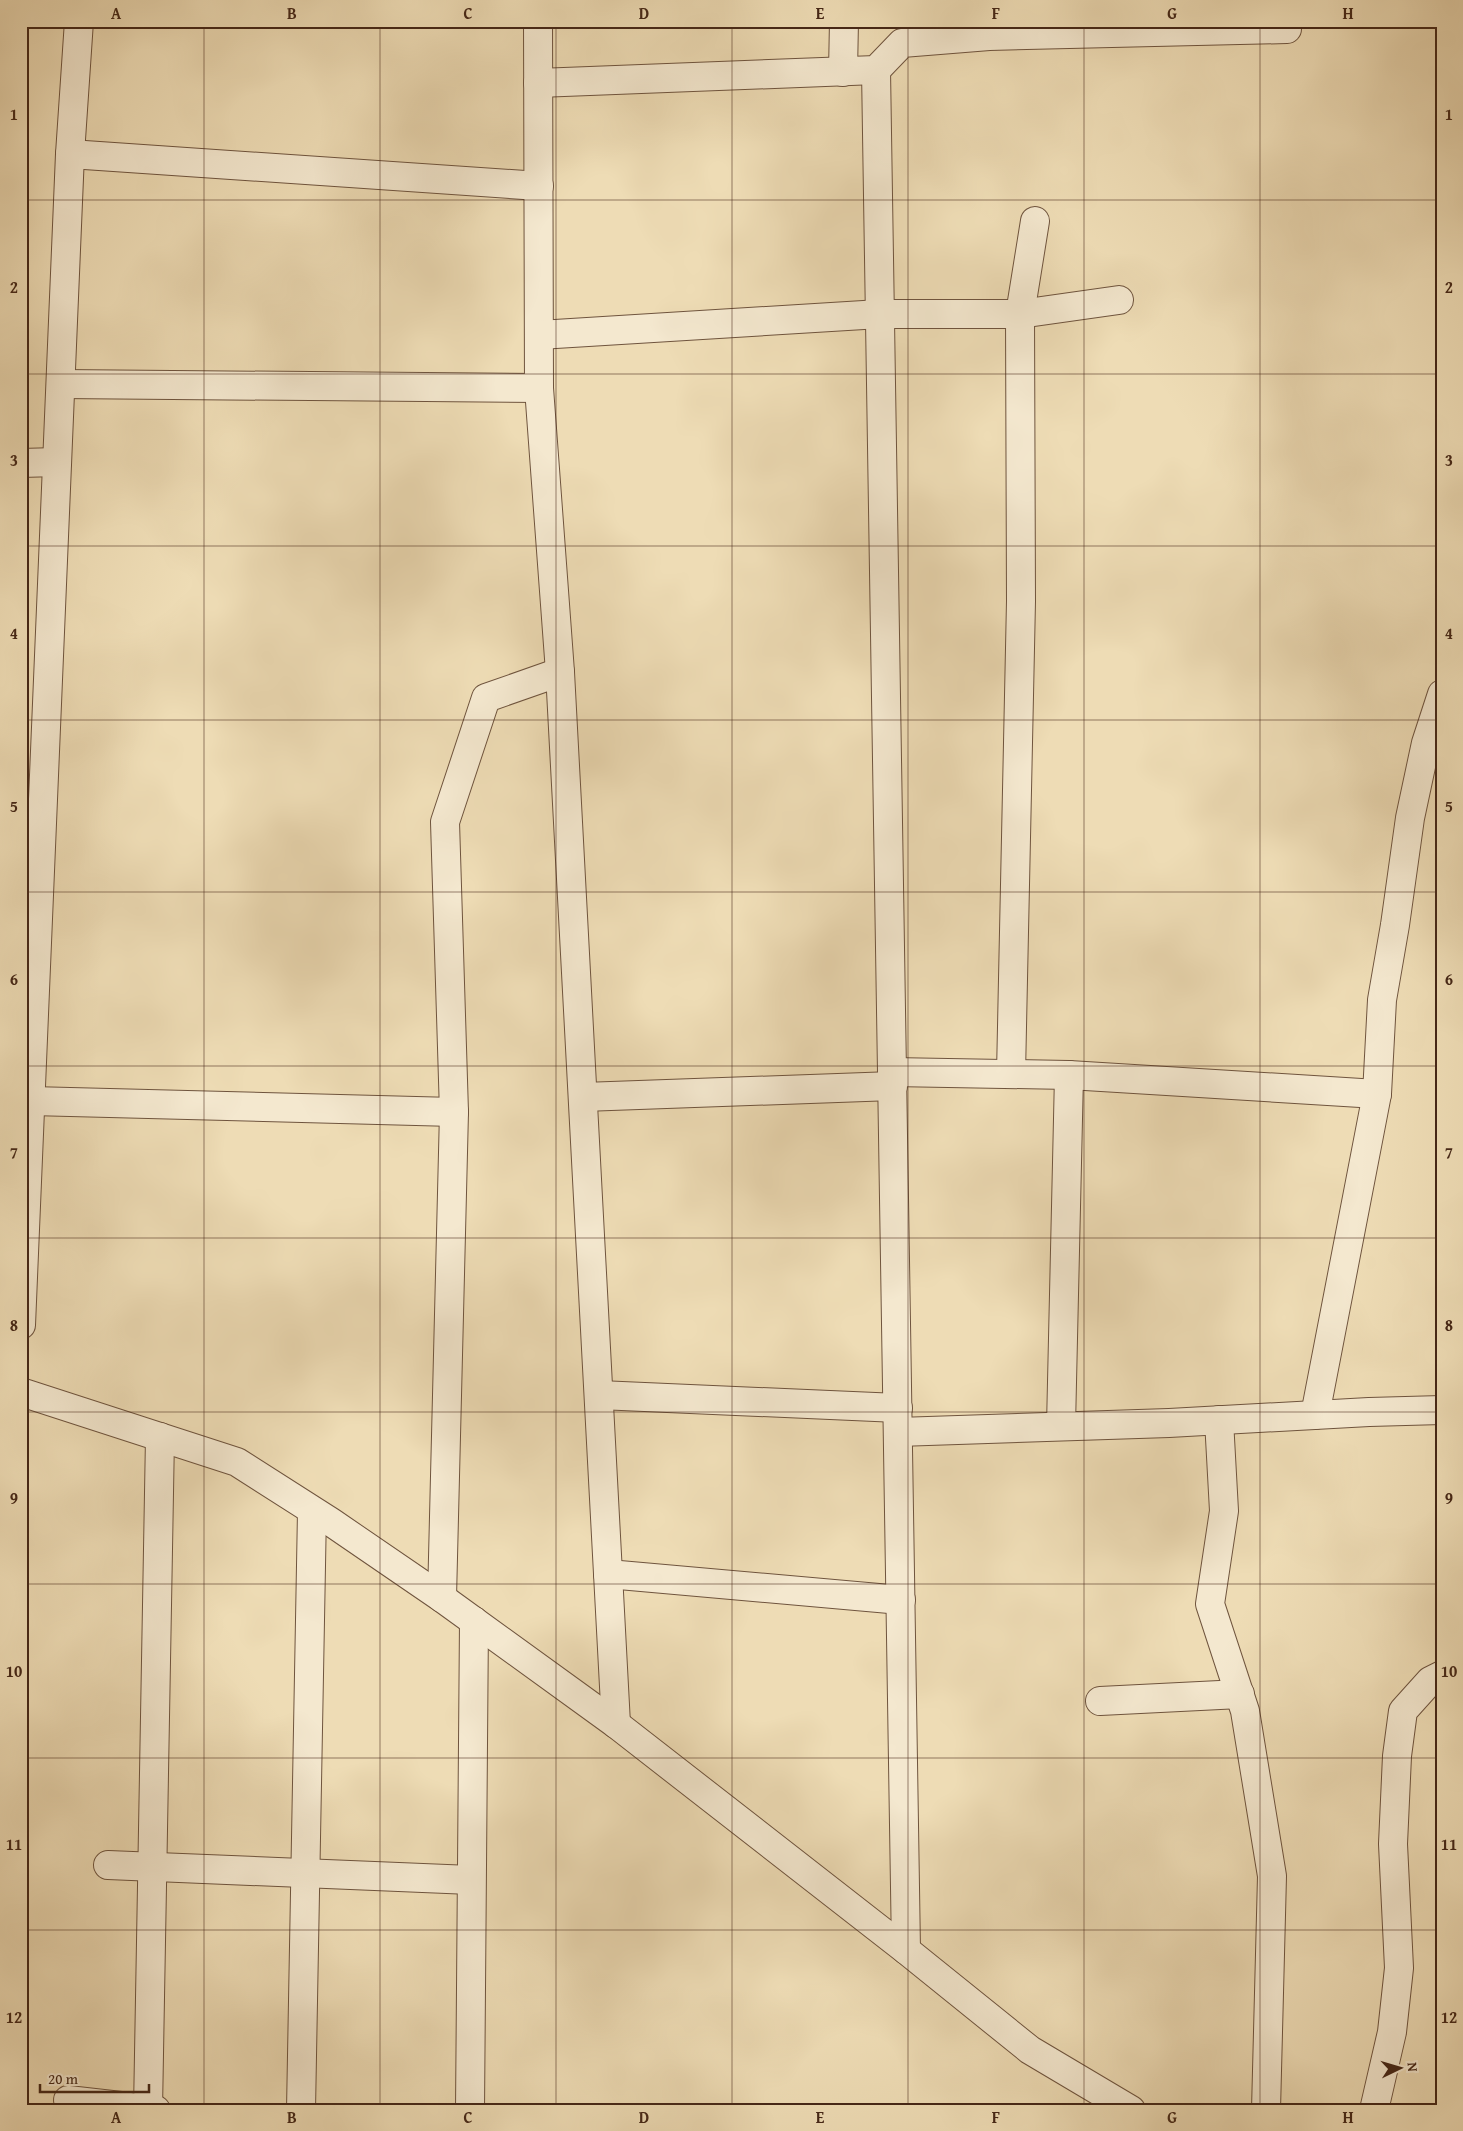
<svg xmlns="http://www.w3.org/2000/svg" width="1463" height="2131" font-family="'Gentium Book Plus',serif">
	<rect width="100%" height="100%" fill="#eedcb5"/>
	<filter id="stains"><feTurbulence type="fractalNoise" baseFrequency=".004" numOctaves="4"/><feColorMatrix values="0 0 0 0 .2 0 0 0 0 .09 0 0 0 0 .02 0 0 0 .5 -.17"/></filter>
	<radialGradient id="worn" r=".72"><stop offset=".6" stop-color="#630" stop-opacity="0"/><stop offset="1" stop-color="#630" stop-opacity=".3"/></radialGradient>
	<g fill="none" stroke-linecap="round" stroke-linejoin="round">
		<!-- street casing -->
		<g stroke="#6f543e" stroke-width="30">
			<g id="street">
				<path d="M 538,21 L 539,388 L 560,672 L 616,1724"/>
				<path d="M 876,70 L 906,1950"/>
				<path d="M 843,72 L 844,21"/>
				<path d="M 538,83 L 876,70 L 902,43 L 989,36 L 1287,29"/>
				<path d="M 70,154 L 539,186"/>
				<path d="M 539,335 L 880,314 L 1020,314 L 1119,300"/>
				<path d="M 61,384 L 539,388"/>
				<path d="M 21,463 L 57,462"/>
				<path d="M 892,1072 L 1069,1075 L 1377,1094"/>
				<path d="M 1011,1074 L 1021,601 L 1020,314 L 1035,221"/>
				<path d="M 583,1097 L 893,1086"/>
				<path d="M 31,1101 L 454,1112"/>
				<path d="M 21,1325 L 70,154 L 79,21"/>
				<path d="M 21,1392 L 237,1462 L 331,1522 L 442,1598 L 616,1724 L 906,1950 L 1030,2050 L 1131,2110"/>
				<path d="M 599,1395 L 898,1408"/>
				<path d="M 1315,1415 L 1377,1094 L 1382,1000 L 1395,925 L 1410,818 L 1426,743 L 1442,694"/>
				<path d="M 1219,1420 L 1224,1511 L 1210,1604 L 1245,1711 L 1272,1876 L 1266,2110"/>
				<path d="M 1061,1426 L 1069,1075"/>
				<path d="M 898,1432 L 1169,1423 L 1369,1412 L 1442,1410"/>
				<path d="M 608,1574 L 901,1600"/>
				<path d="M 442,1598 L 454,1112 L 445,822 L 486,698 L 560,672"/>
				<path d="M 1100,1701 L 1240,1694"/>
				<path d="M 108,1865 L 471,1880"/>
				<path d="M 68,2100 L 156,2110"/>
				<path d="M 148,2110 L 160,1437"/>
				<path d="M 301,2110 L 312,1511"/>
				<path d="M 470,2110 L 474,1621"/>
				<path d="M 1374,2110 L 1392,2032 L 1399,1968 L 1393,1844 L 1397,1756 L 1403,1711 L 1430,1681 L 1442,1675"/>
			</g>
		</g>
		<!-- street -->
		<use href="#street" stroke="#f4e8cf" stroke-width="28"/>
	</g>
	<!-- grid -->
	<path fill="none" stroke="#452717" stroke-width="1" stroke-opacity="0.55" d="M 204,21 L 204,2110M 380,21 L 380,2110M 556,21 L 556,2110M 732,21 L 732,2110M 908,21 L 908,2110M 1084,21 L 1084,2110M 1260,21 L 1260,2110M 21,200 L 1442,200M 21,374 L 1442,374M 21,546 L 1442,546M 21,720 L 1442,720M 21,892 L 1442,892M 21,1066 L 1442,1066M 21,1238 L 1442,1238M 21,1412 L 1442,1412M 21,1584 L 1442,1584M 21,1758 L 1442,1758M 21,1930 L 1442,1930"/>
	<!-- margin -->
	<rect width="1463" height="2131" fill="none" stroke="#eedcb5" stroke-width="55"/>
	<!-- north arrow -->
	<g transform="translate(1400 2068) rotate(85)" stroke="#f4e8cf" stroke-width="4" paint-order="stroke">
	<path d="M0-4L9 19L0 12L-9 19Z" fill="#452717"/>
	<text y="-8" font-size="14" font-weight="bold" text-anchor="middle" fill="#452717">N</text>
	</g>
	<!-- scale -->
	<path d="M40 2084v8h109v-8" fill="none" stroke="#452717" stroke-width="2.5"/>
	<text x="48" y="2084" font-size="15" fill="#452717" stroke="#f4e8cf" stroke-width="4" paint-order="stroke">20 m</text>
	<rect x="28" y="28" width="1408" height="2076" fill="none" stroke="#452717" stroke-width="2"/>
	<g font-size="16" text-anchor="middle" font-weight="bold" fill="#452717">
		<text x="116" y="19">A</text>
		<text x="292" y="19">B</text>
		<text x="468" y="19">C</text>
		<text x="644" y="19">D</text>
		<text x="820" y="19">E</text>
		<text x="996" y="19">F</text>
		<text x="1172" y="19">G</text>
		<text x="1348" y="19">H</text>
		<text x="14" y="120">1</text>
		<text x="1449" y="120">1</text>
		<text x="14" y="293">2</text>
		<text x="1449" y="293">2</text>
		<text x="14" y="466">3</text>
		<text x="1449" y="466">3</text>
		<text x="14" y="639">4</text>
		<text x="1449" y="639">4</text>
		<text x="14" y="812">5</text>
		<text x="1449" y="812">5</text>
		<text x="14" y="985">6</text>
		<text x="1449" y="985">6</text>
		<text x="14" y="1158">7</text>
		<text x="1449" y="1158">7</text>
		<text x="14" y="1331">8</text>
		<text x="1449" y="1331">8</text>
		<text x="14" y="1504">9</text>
		<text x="1449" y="1504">9</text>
		<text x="14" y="1677">10</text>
		<text x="1449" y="1677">10</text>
		<text x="14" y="1850">11</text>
		<text x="1449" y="1850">11</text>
		<text x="14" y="2023">12</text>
		<text x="1449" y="2023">12</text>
		<text x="116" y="2123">A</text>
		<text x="292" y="2123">B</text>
		<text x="468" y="2123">C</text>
		<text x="644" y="2123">D</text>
		<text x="820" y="2123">E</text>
		<text x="996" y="2123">F</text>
		<text x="1172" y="2123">G</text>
		<text x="1348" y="2123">H</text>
	</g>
	<rect width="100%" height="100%" filter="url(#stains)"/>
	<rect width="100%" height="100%" fill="url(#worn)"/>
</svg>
